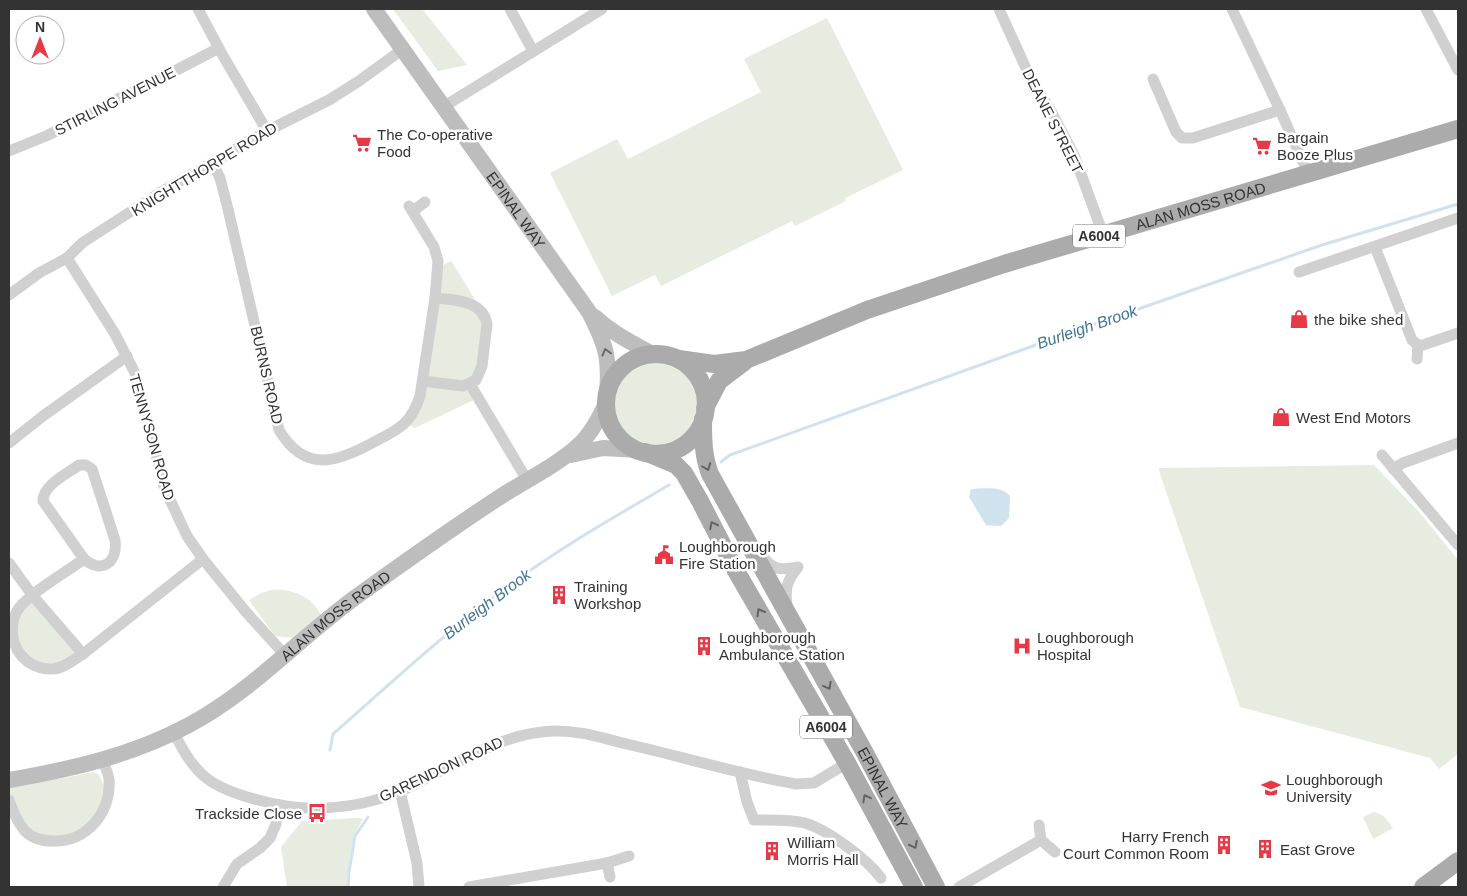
<svg xmlns="http://www.w3.org/2000/svg" width="1467" height="896" font-family="Arial,sans-serif">
	<rect width="100%" height="100%" fill="#fff"/>
	<!-- green -->
	<g fill="#e6ecdf">
		<path d="M 393,9 L 422,9 L 467,65 L 438,71 Z"/>
		<path d="M 827,18 L 903,170 L 845,198 L 846,201 L 795,226 L 792,221 L 661,286 L 655,275 L 612,296 L 550,173 L 617,139 L 628,159 L 761,92 L 744,59 Z"/>
		<path d="M 448,262 L 452,262 L 486,318 L 476,380 L 478,398 L 415,428 L 406,424 L 411,417 L 438,269 Z"/>
		<circle cx="656" cy="405" r="43"/>
		<path d="M 1374,465 L 1420,513 L 1458,560 L 1458,754 L 1439,769 L 1430,758 L 1240,707 L 1160,474 L 1159,468 Z"/>
		<path d="M 271,590 C 293,588 313,597 322,617 L 292,638 L 275,636 L 249,600 L 261,593 Z"/>
		<path d="M 33,596 L 83,654 L 52,669 L 23,658 L 13,621 Z"/>
		<path d="M 94,772 L 99,775 L 109,795 L 102,814 L 62,842 L 26,832 L 9,801 L 9,780 L 58,779 Z"/>
		<path d="M 1374,812 C 1384,814 1387,820 1393,828 L 1373,839 L 1363,817 Z"/>
		<path d="M 358,818 L 363,819 L 354,835 L 349,862 L 347,887 L 287,887 L 281,847 L 302,821 Z"/>
	</g>
	<!-- water -->
	<path fill="#cfe2ee" d="M 971,489 C 983,489 1001,485 1010,496 L 1009,518 L 1001,526 L 986,525 L 969,497 Z"/>
	<g fill="none" stroke-linecap="round" stroke-linejoin="round">
		<!-- stream -->
		<g stroke="#cfe2ee" stroke-width="3">
			<path d="M 721,462 L 730,455 L 1055,338 L 1322,245 L 1458,204"/>
			<path d="M 330,750 L 333,734 C 392,682 450,628 514,582 C 563,546 616,516 669,485"/>
			<path d="M 348,887 L 349,872 L 355,836 L 368,817"/>
		</g>
		<!-- street -->
		<g stroke="#d0d0d0" stroke-width="11">
			<path d="M 198,9 L 222,54 L 267,131"/>
			<path d="M 510,9 L 533,51"/>
			<path d="M 999,9 L 1029,75 L 1051,111 L 1074,155 L 1103,234"/>
			<path d="M 1232,9 L 1280,110 L 1308,173"/>
			<path d="M 1426,9 L 1458,70"/>
			<path d="M 1153,79 L 1176,132 L 1182,138 L 1193,138 L 1280,110"/>
			<path d="M 443,107 L 602,9"/>
			<path d="M 9,151 L 46,136 L 87,116 L 111,102 L 142,88 L 219,48"/>
			<path d="M 212,162 L 220,178 L 228,209 L 279,430 C 305,473 336,463 374,442 C 399,429 411,424 420,396 L 435,298 L 438,261 L 434,247 L 409,206"/>
			<path d="M 413,211 L 425,202"/>
			<path d="M 1375,247 L 1412,340 L 1418,345 L 1423,345 L 1458,333"/>
			<path d="M 67,258 L 115,334 L 136,375 L 164,487 L 187,536 L 203,559 L 246,612 L 285,655"/>
			<path d="M 1299,272 L 1458,218"/>
			<path d="M 9,295 L 39,273 L 67,258 L 82,243 L 161,192 L 267,131 L 329,100 L 359,81 L 403,49"/>
			<path d="M 1417,359 L 1418,345"/>
			<path d="M 423,381 L 463,386 L 476,380 L 482,366 L 487,324 C 483,300 454,300 435,298"/>
			<path d="M 470,384 L 527,480"/>
			<path d="M 9,443 L 43,416 L 127,356"/>
			<path d="M 1382,455 L 1458,545"/>
			<path d="M 79,465 L 86,465 L 92,469 L 115,540 C 118,561 103,575 84,559 L 43,501 C 43,485 67,474 79,465 Z"/>
			<path d="M 1393,469 L 1403,463 L 1458,443"/>
			<path d="M 762,555 C 772,571 781,570 798,567 C 786,582 785,588 787,606"/>
			<path d="M 9,563 L 33,596 L 83,654 L 203,559"/>
			<path d="M 83,654 C 73,660 63,669 52,669 C 21,670 3,637 17,611 C 26,595 68,571 84,559"/>
			<path d="M 174,732 C 194,776 212,788 258,800 C 305,813 354,810 399,792 C 419,783 437,772 456,763 C 490,746 515,733 553,731 C 578,730 602,738 627,744 C 683,757 739,774 796,784 L 814,783 L 847,763"/>
			<path d="M 740,772 L 747,802 L 754,820 C 770,820 789,819 805,823 C 828,830 867,859 881,878"/>
			<path d="M 400,791 L 417,863 L 419,887"/>
			<path d="M 9,800 C 13,811 17,822 25,831 C 32,838 43,841 53,841 C 86,843 112,812 109,779 C 108,773 105,766 102,761"/>
			<path d="M 1039,825 L 1041,840 L 1055,852"/>
			<path d="M 607,863 L 610,877"/>
			<path d="M 223,887 L 237,864 L 260,848 L 270,838 L 276,824 L 279,805"/>
			<path d="M 469,887 L 607,863 L 629,856"/>
			<path d="M 959,887 L 1041,840"/>
		</g>
		<!-- secondary -->
		<g stroke="#bdbdbd" stroke-width="16">
			<path id="s1" d="M 374,9 L 589,312 C 606,345 610,357 607,395"/>
			<path d="M 595,317 C 612,333 631,342 652,354"/>
			<path d="M 571,455 L 603,448 L 638,450"/>
			<path id="s2" d="M 9,780 C 72,769 131,756 189,725 C 253,691 301,636 360,594 C 406,561 452,528 500,497 C 526,480 556,466 579,445 C 592,433 600,417 607,401"/>
		</g>
		<!-- primary -->
		<g stroke="#ababab" stroke-width="18">
			<circle cx="656" cy="404" r="50"/>
			<path id="s3" d="M 679,359 L 714,364 L 746,360 L 867,310 L 1004,264 L 1458,129"/>
			<path d="M 705,408 L 719,381 L 744,362"/>
			<path id="s4" d="M 703,419 C 703,439 703,456 710,474 L 865,753 L 936,887"/>
			<path d="M 645,452 L 676,465 L 684,473 L 700,501 L 735,569 L 847,763 L 914,887"/>
			<path d="M 1423,887 L 1458,861"/>
		</g>
	</g>
	<!-- one-way arrows -->
	<defs><path id="oneway-chevron" d="M-2-3.5L2.5 0L-2 3.5" fill="none" stroke-width="1.6" stroke-linecap="round" stroke-linejoin="round" transform="scale(1.25)"/></defs>
	<use stroke="#6a6a6a" href="#oneway-chevron" transform="translate(606 352) rotate(-105)"/>
	<g stroke="#636363">
		<use href="#oneway-chevron" transform="translate(707 467) rotate(69)"/>
		<use href="#oneway-chevron" transform="translate(713 525) rotate(-117)"/>
		<use href="#oneway-chevron" transform="translate(760 612) rotate(-120)"/>
		<use href="#oneway-chevron" transform="translate(828 686) rotate(61)"/>
		<use href="#oneway-chevron" transform="translate(866 798) rotate(-118)"/>
		<use href="#oneway-chevron" transform="translate(914 845) rotate(63)"/>
	</g>
	<!-- icons -->
	<defs>
		<g id="supermarket-bare" transform="scale(1.5)"><path d="M-6-5.5h2.5l.6 2H6L4.5 2H-2.5L-4.4-4H-6ZM-1.5 3.2a1.3 1.3 0 1 0 .1 0ZM3 3.2a1.3 1.3 0 1 0 .1 0Z" fill="#e63946" stroke="#fff" stroke-width="2.5" paint-order="stroke"/></g>
		<g id="shop-bare" transform="scale(1.5)"><path d="M-5-2.5h2.3a2.7 3.5 0 0 1 5.4 0H5L5.5 6h-11ZM-1.5-2.5h3a1.5 2.3 0 0 0-3 0Z" fill="#e63946" stroke="#fff" stroke-width="2.5" paint-order="stroke"/></g>
		<g id="civic-bare" transform="scale(1.5)"><path d="M-.6-6.5H3V-4.5H.6V-3L4-1V1h2V6H-6V1h2V-1L-.6-3ZM-1.2 2.5V6h2.4V2.5Z" fill="#e63946" stroke="#fff" stroke-width="2.5" paint-order="stroke"/></g>
		<g id="building-bare" transform="scale(1.5)"><path d="M-4-6H4V6H1V3H-1V6H-4ZM-2.5-4.3h1.7v1.8h-1.7ZM.8-4.3h1.7v1.8H.8ZM-2.5-1h1.7V.8h-1.7ZM.8-1h1.7V.8H.8Z" fill="#e63946" stroke="#fff" stroke-width="2.5" paint-order="stroke"/></g>
		<g id="hospital-bare" transform="scale(1.5)"><path d="M-5-5h3v3.5h4V-5h3V5h-3V1.5h-4V5h-3Z" fill="#e63946" stroke="#fff" stroke-width="2.5" paint-order="stroke"/></g>
		<g id="university-bare" transform="scale(1.5)"><path d="M0-5L7-2L0 1L-7-2ZM-4 1L0 2.5L4 1V4Q0 6-4 4Z" fill="#e63946" stroke="#fff" stroke-width="2.5" paint-order="stroke"/></g>
		<g id="bus-bare" transform="scale(1.5)"><path d="M-5-6H5V4H4V6H2V4H-2V6H-4V4H-5ZM-3.5-4V0h7V-4ZM-3.5 1.2v1.5H-2V1.2ZM2 1.2v1.5H3.5V1.2Z" fill="#e63946" stroke="#fff" stroke-width="2.5" paint-order="stroke"/></g>
	</defs>
	<g fill-rule="evenodd">
		<use href="#supermarket-bare" x="362" y="143"/>
		<use href="#supermarket-bare" x="1262" y="146"/>
		<use href="#shop-bare" x="1299" y="319"/>
		<use href="#shop-bare" x="1281" y="417"/>
		<use href="#civic-bare" x="664" y="555"/>
		<use href="#building-bare" x="559" y="595"/>
		<use href="#building-bare" x="704" y="646"/>
		<use href="#hospital-bare" x="1022" y="646"/>
		<use href="#university-bare" x="1271" y="788"/>
		<use href="#bus-bare" x="317" y="813"/>
		<use href="#building-bare" x="1224" y="845"/>
		<use href="#building-bare" x="1265" y="849"/>
		<use href="#building-bare" x="772" y="851"/>
	</g>
	<g text-anchor="middle" dominant-baseline="central" stroke-width="5" stroke-linejoin="round" paint-order="stroke">
		<!-- shield labels -->
		<g fill="#fff" stroke="#707070" stroke-width="1">
			<rect x="1073" y="224.5" width="52" height="23" rx="4"/>
			<rect x="800" y="715.5" width="52" height="23" rx="4"/>
		</g>
		<g font-size="14" font-weight="bold" fill="#333">
			<text x="1099" y="236">A6004</text>
			<text x="826" y="727">A6004</text>
		</g>
		<!-- street labels -->
		<g font-size="15" fill="#333" stroke="#fff">
			<text transform="translate(115 101) rotate(-27)">STIRLING AVENUE</text>
			<text transform="translate(1053 121) rotate(63)">DEANE STREET</text>
			<text transform="translate(204 169) rotate(-31)">KNIGHTTHORPE ROAD</text>
			<text stroke="none"><textPath href="#s3" startOffset="548">ALAN MOSS ROAD</textPath></text>
			<text stroke="none"><textPath href="#s1" startOffset="246">EPINAL WAY</textPath></text>
			<text transform="translate(267 375) rotate(77)">BURNS ROAD</text>
			<text transform="translate(152 437) rotate(74)">TENNYSON ROAD</text>
			<text stroke="none"><textPath href="#s2" startOffset="372">ALAN MOSS ROAD</textPath></text>
			<text transform="translate(441 769) rotate(-25)">GARENDON ROAD</text>
			<text stroke="none"><textPath href="#s4" startOffset="414">EPINAL WAY</textPath></text>
		</g>
		<!-- poi labels -->
		<g font-size="15" fill="#333" stroke="#fff" text-anchor="start">
			<text x="377" y="134">The Co-operative<tspan x="377" dy="17">Food</tspan></text>
			<text x="1277" y="137">Bargain<tspan x="1277" dy="17">Booze Plus</tspan></text>
			<text x="1314" y="319">the bike shed</text>
			<text x="1296" y="417">West End Motors</text>
			<text x="679" y="546">Loughborough<tspan x="679" dy="17">Fire Station</tspan></text>
			<text x="574" y="586">Training<tspan x="574" dy="17">Workshop</tspan></text>
			<text x="719" y="637">Loughborough<tspan x="719" dy="17">Ambulance Station</tspan></text>
			<text x="1037" y="637">Loughborough<tspan x="1037" dy="17">Hospital</tspan></text>
			<text x="1286" y="779">Loughborough<tspan x="1286" dy="17">University</tspan></text>
			<text x="302" y="813" text-anchor="end">Trackside Close</text>
			<text x="1209" y="836" text-anchor="end">Harry French<tspan x="1209" dy="17">Court Common Room</tspan></text>
			<text x="787" y="842">William<tspan x="787" dy="17">Morris Hall</tspan></text>
			<text x="1280" y="849">East Grove</text>
		</g>
		<!-- water labels -->
		<g font-size="16" font-style="italic" fill="#3f7597" stroke="#fff">
			<text transform="translate(1087 327) rotate(-19)">Burleigh Brook</text>
			<text transform="translate(487 604) rotate(-37)">Burleigh Brook</text>
		</g>
	</g>
	<!-- border -->
	<rect width="1467" height="896" fill="none" stroke="#333333" stroke-width="20"/>
	<!-- north arrow -->
	<g transform="translate(40 40)"><circle r="24" fill="#ffffff" stroke="#adadad"/>
	<path d="M0-4L9 19L0 12L-9 19Z" fill="#e63946"/>
	<text y="-8" font-size="14" font-weight="bold" text-anchor="middle" fill="#333333">N</text>
	</g>
</svg>
